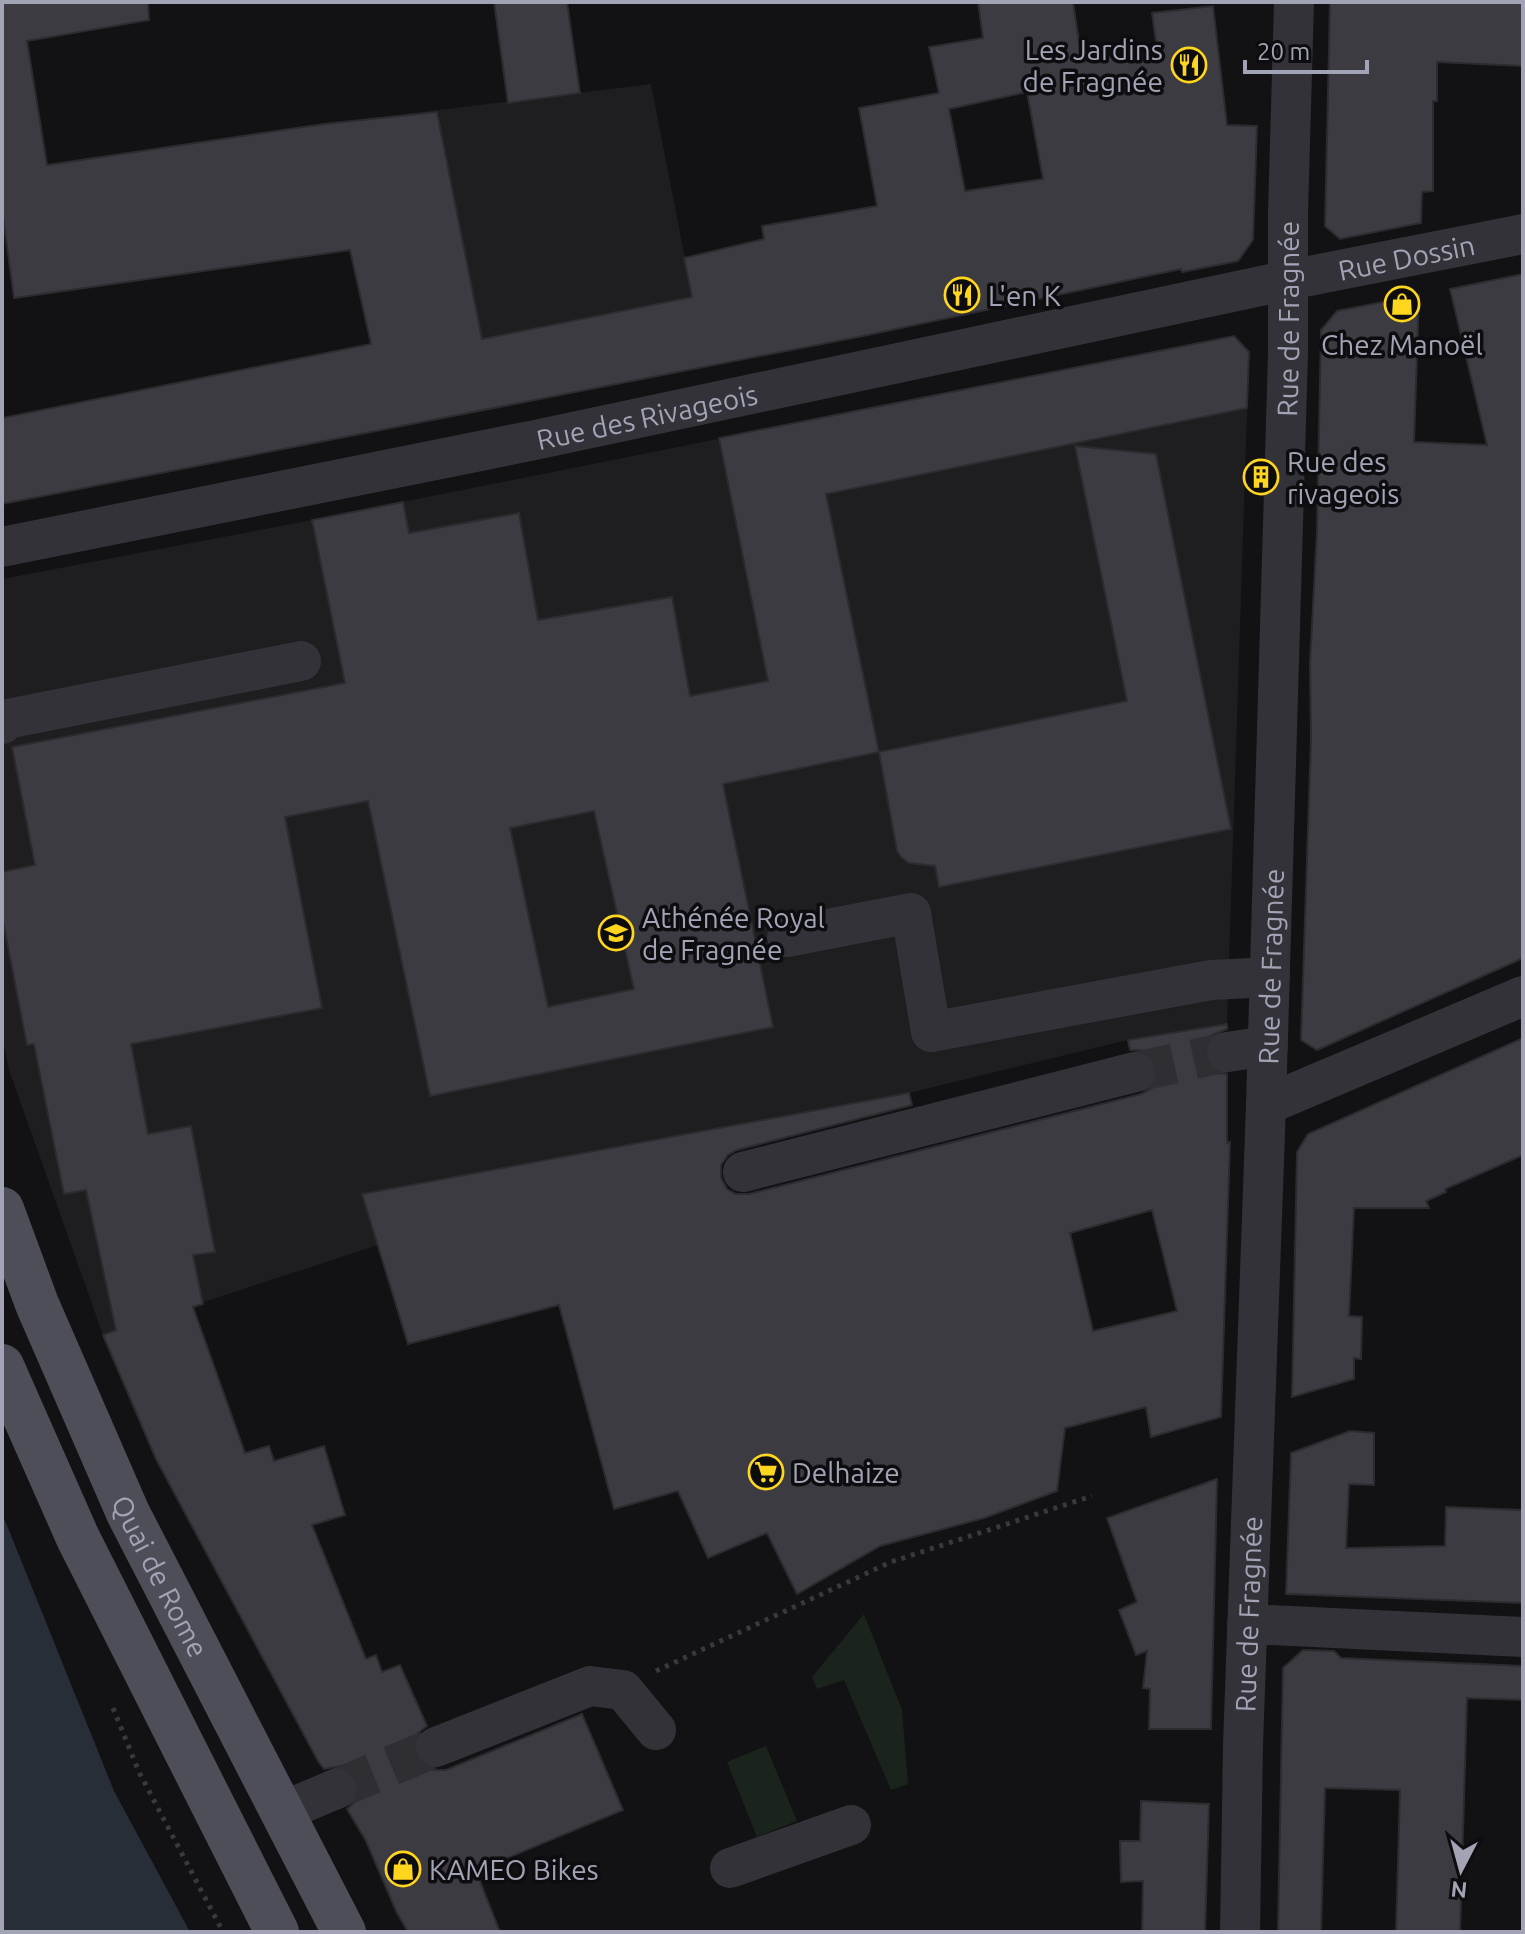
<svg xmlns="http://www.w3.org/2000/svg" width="1525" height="1934" font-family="Ubuntu,sans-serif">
	<rect width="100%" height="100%" fill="#121113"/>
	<!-- built -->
	<g fill="#1e1d20">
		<path d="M 651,84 L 706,366 L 376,359 L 324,124 Z"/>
		<path d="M 1234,336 L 1249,352 L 1227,1024 L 1128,1040 L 909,1093 L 363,1194 L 378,1245 L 103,1335 L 9,1070 L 2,1037 L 2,579 L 312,520 Z"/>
	</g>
	<!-- green -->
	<g fill="#1b231d">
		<path d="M 864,1614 L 902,1710 L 908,1784 L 891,1790 L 844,1680 L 817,1689 L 812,1677 Z"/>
		<path d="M 766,1746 L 797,1821 L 757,1837 L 727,1762 Z"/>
	</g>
	<!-- water -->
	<path fill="#272e38" d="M 2,1513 L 114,1791 L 190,1932 L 2,1932 Z"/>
	<!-- building -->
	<g fill="#3c3b41" stroke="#2c2b2f" stroke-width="2" fill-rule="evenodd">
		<path d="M 2,2 L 148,2 L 149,20 L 27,41 L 47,165 L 324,124 L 437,112 L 482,339 L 692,297 L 684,258 L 764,239 L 762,226 L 877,206 L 859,108 L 939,93 L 929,47 L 983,38 L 978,2 L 1073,2 L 1082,62 L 1157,49 L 1152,13 L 1213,6 L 1227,125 L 1257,126 L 1253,240 L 1238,261 L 1182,272 L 1181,269 L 863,336 L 2,504 L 2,418 L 371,344 L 350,250 L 14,298 L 2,210 ZM 1027,92 L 1043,179 L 965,191 L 949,109 Z"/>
		<path d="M 494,2 L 567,2 L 580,93 L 508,103 Z"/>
		<path d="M 1330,2 L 1523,2 L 1523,66 L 1437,62 L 1437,101 L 1433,101 L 1433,191 L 1422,192 L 1421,223 L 1340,239 L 1325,226 Z"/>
		<path d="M 1523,274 L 1523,958 L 1317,1050 L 1301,1040 L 1311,739 L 1310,663 L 1317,531 L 1321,330 L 1337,311 L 1419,295 L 1414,442 L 1487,445 L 1450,289 Z"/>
		<path d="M 1234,336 L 1249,352 L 1247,408 L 826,494 L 879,752 L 723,784 L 773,1027 L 430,1096 L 368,801 L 285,817 L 322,1008 L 131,1044 L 148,1134 L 191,1126 L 215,1252 L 193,1255 L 203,1304 L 193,1307 L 245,1453 L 269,1446 L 274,1461 L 324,1446 L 345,1515 L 312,1525 L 366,1659 L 376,1655 L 382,1672 L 400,1665 L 427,1726 L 418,1733 L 413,1743 L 415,1756 L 422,1765 L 432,1770 L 446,1770 L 582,1714 L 623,1810 L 476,1871 L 500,1932 L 408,1932 L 397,1913 L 366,1841 L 347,1809 L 355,1802 L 359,1793 L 357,1779 L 350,1771 L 340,1766 L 324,1769 L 318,1761 L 156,1459 L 103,1335 L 116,1330 L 86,1190 L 64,1194 L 34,1044 L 27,1045 L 2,916 L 2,872 L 35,865 L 12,747 L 345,683 L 312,520 L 403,502 L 409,533 L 519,513 L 538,620 L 672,597 L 690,696 L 768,681 L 719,438 ZM 594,811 L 634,989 L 548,1007 L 510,828 Z"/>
		<path d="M 1075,446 L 1156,454 L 1231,829 L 939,887 L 935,866 L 909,863 L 901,857 L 897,851 L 879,752 L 1127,701 Z"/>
		<path d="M 1227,1024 L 1227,1029 L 1212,1035 L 1206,1043 L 1204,1055 L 1210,1067 L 1218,1073 L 1227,1074 L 1227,1143 L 1230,1142 L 1221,1417 L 1151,1437 L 1146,1407 L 1065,1428 L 1057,1491 L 984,1518 L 880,1546 L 797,1594 L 767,1533 L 708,1558 L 678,1491 L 614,1509 L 559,1305 L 408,1344 L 362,1194 L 909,1093 L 912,1105 L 737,1150 L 728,1155 L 721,1165 L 721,1178 L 727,1189 L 736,1194 L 749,1194 L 1141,1094 L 1152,1088 L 1157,1079 L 1157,1067 L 1151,1055 L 1140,1050 L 1130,1050 L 1128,1040 ZM 1152,1210 L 1177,1311 L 1093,1331 L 1070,1233 Z"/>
		<path d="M 1523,1038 L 1523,1155 L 1445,1189 L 1446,1192 L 1426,1201 L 1429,1208 L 1354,1208 L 1349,1316 L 1362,1317 L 1361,1359 L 1354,1358 L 1354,1379 L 1292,1397 L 1297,1152 L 1308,1134 Z"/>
		<path d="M 1350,1431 L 1374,1433 L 1374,1485 L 1349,1484 L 1346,1548 L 1445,1546 L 1446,1507 L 1523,1510 L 1523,1603 L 1286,1594 L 1291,1453 Z"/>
		<path d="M 1217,1479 L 1211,1729 L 1149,1729 L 1150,1689 L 1143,1688 L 1147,1651 L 1136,1655 L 1119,1610 L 1137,1602 L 1107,1518 Z"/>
		<path d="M 1303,1650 L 1334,1651 L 1341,1658 L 1523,1666 L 1523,1700 L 1467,1698 L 1460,1932 L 1396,1932 L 1400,1790 L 1325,1788 L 1321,1932 L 1278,1931 L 1283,1668 Z"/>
		<path d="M 1141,1801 L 1209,1804 L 1205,1932 L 1142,1932 L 1143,1881 L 1121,1882 L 1120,1841 L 1140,1841 Z"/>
	</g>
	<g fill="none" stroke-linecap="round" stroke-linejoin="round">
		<!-- minor-tunnel -->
		<g stroke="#2f2e33" stroke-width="40" stroke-dasharray="40 20" stroke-linecap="butt">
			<path d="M 1135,1072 L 1227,1052"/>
			<path d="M 336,1789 L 436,1747"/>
		</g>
		<!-- path -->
		<g stroke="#38393f" stroke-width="5" stroke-dasharray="4 6" stroke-linecap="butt">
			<path d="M 656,1671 L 891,1562 L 1092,1496"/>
			<path d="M 113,1708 L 139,1772 L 223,1932"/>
		</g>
		<!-- minor -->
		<g stroke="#323238" stroke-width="40">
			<path id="s1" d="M 2,547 L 535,440 L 1289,280 L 1523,234"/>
			<path d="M 2,724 L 7,719 L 301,661"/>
			<path d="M 787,937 L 911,913 L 931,1032 L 1211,980 L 1270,977"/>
			<path d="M 1227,1052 L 1268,1046"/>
			<path d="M 1266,1105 L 1523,996"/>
			<path d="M 743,1172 L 1135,1072"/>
			<path d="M 1247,1624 L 1523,1637"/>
			<path d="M 436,1747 L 590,1686 L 623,1690 L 656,1730"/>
			<path d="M 281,1812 L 336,1789"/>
			<path d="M 730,1868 L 851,1825"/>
			<path id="s2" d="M 1240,1932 L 1243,1745 L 1266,1105 L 1288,353 L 1288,213 L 1294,2"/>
		</g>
		<!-- major -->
		<g stroke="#4e4e58" stroke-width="44">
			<path id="s3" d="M 2,1209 L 37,1304 L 128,1513 L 344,1932"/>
			<path d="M 2,1366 L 78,1538 L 277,1932"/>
		</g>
	</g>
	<!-- icons -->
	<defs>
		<g id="restaurant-ring" transform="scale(1.8)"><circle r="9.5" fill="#0d0c0e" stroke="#ffd61e" stroke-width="1.5"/><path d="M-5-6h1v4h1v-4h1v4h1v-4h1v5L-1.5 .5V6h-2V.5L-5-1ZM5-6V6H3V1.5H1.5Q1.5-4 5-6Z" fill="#ffd61e"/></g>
		<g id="shop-ring" transform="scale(1.8)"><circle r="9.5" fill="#0d0c0e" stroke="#ffd61e" stroke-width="1.5"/><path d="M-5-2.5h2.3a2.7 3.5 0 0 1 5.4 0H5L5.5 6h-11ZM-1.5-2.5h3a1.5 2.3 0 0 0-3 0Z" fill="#ffd61e"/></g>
		<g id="building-ring" transform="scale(1.8)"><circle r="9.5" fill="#0d0c0e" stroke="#ffd61e" stroke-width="1.5"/><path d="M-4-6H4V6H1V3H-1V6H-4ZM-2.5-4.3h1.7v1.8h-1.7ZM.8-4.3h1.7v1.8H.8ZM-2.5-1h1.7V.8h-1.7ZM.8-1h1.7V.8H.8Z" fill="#ffd61e"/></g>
		<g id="school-ring" transform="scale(1.8)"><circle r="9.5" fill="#0d0c0e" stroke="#ffd61e" stroke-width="1.5"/><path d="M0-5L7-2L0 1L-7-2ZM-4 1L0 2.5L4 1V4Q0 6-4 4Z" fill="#ffd61e"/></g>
		<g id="supermarket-ring" transform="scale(1.8)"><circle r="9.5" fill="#0d0c0e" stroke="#ffd61e" stroke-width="1.5"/><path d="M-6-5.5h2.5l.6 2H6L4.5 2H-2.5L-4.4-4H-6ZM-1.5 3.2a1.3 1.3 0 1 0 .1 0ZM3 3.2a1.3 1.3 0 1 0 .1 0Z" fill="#ffd61e"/></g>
	</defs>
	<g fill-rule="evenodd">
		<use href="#restaurant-ring" x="1189" y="65"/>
		<use href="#restaurant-ring" x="962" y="295"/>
		<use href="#shop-ring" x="1402" y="304"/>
		<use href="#building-ring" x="1261" y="477"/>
		<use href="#school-ring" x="616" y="933"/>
		<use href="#supermarket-ring" x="766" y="1472"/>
		<use href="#shop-ring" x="403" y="1869"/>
	</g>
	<g text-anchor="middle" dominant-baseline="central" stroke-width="7" stroke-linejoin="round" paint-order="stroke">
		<!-- poi labels -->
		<g font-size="28" fill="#a2a4b5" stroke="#0d0c0e" text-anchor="start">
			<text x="1163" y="49" text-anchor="end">Les Jardins<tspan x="1163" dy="32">de Fragnée</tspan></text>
			<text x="988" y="295">L'en K</text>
			<text x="1402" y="344" text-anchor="middle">Chez Manoël</text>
			<text x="1287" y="461">Rue des<tspan x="1287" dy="32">rivageois</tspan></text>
			<text x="642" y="917">Athénée Royal<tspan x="642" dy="32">de Fragnée</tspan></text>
			<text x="792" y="1472">Delhaize</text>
			<text x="429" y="1869">KAMEO Bikes</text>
		</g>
		<!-- street labels -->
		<g font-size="28" fill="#a2a4b5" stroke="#0d0c0e">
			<text stroke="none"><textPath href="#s1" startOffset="1434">Rue Dossin</textPath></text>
			<text stroke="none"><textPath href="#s2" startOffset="1614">Rue de Fragnée</textPath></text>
			<text stroke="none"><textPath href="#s1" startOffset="658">Rue des Rivageois</textPath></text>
			<text stroke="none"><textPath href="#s2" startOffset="966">Rue de Fragnée</textPath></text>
			<text stroke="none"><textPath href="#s3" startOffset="400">Quai de Rome</textPath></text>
			<text stroke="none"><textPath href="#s2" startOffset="318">Rue de Fragnée</textPath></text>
		</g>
	</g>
	<!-- border -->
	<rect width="1525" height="1934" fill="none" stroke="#a2a4b5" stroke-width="8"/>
	<!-- north arrow -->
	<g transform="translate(1461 1870) rotate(186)" stroke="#0d0c0e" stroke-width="6" paint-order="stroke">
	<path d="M0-6L14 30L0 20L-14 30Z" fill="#a2a4b5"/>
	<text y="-12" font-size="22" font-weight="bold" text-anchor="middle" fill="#a2a4b5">N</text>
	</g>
	<!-- scale -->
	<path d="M1245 60v12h122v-12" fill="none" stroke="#a2a4b5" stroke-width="4"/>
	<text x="1257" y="60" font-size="24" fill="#a2a4b5" stroke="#0d0c0e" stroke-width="6" paint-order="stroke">20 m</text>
</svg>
